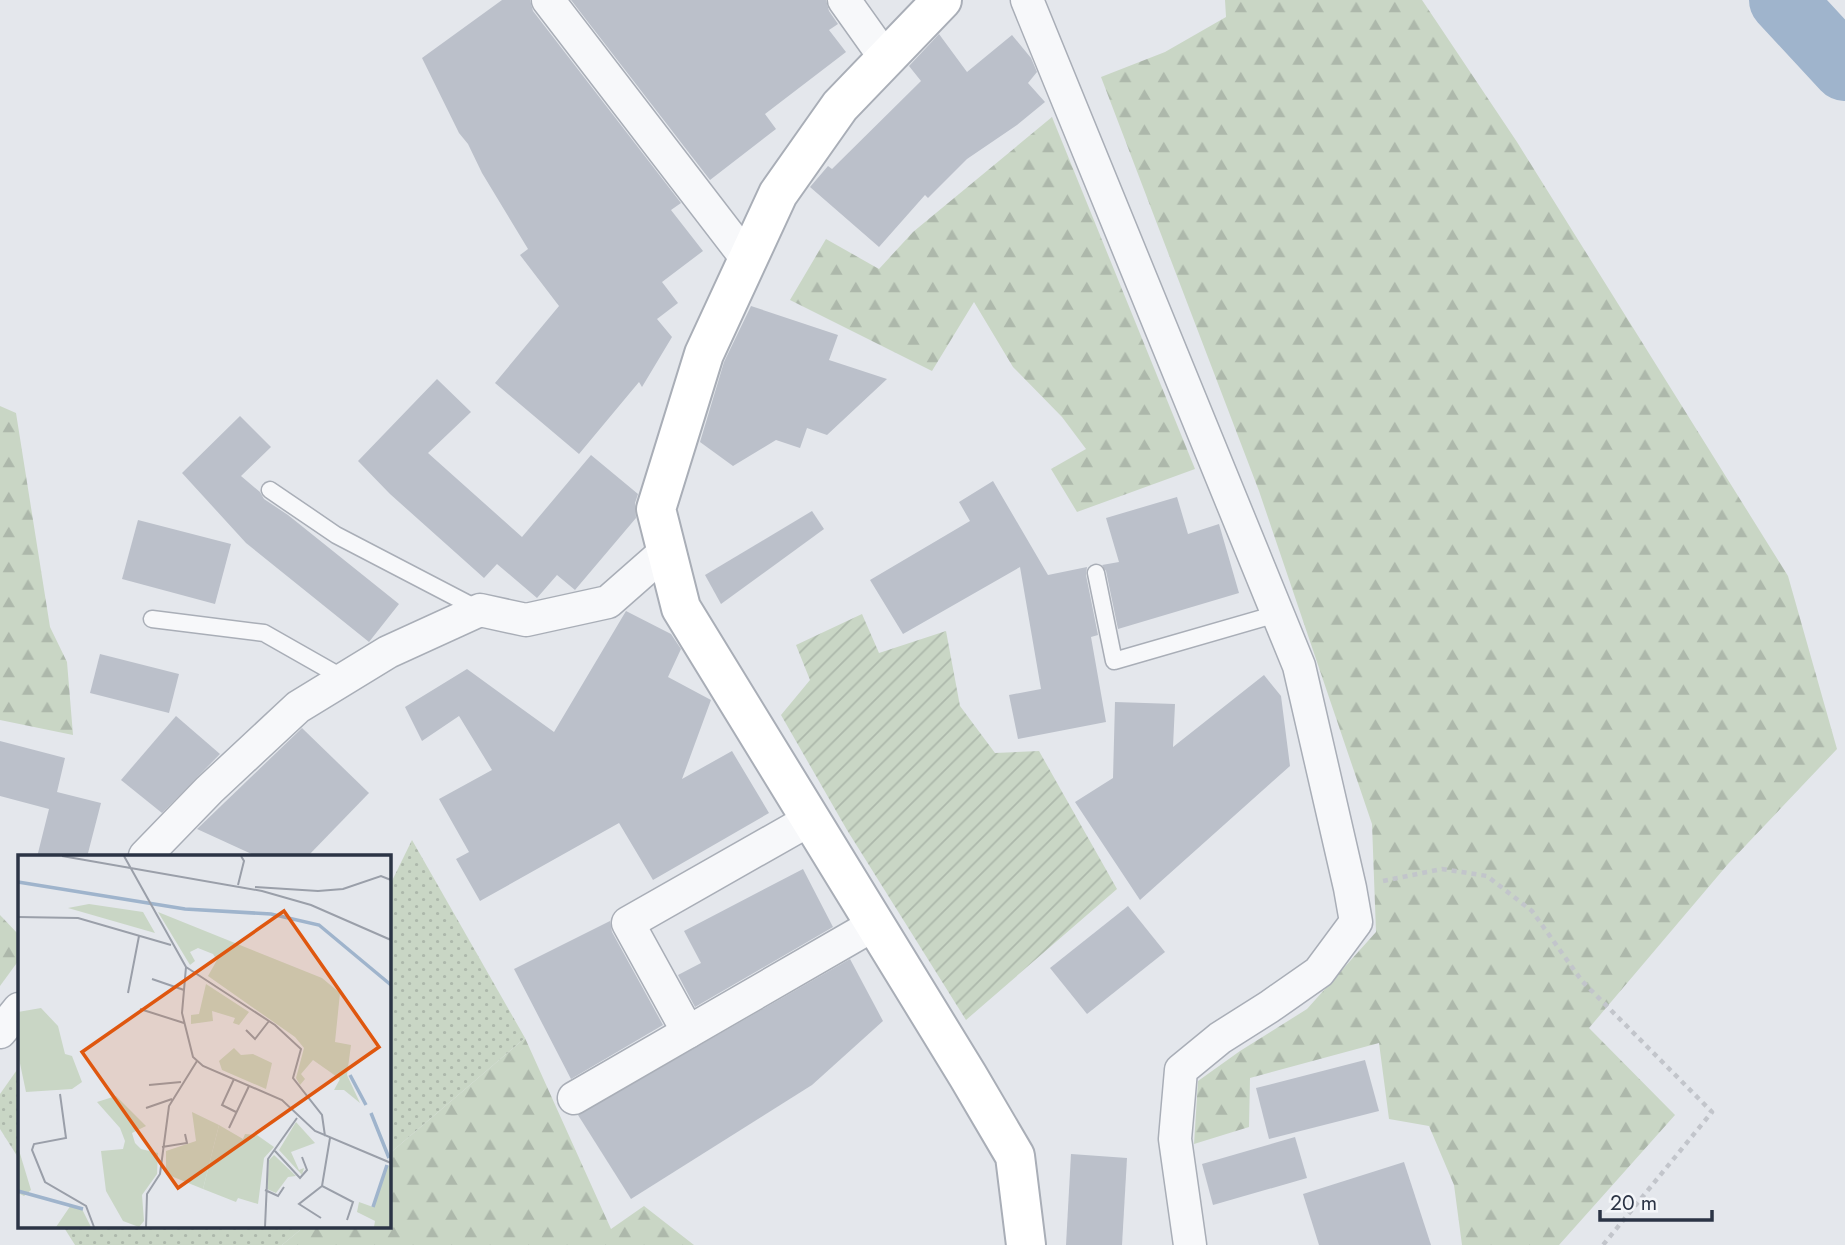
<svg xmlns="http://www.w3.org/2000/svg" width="1845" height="1245" font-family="Jost,sans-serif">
	<defs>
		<pattern id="grass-dots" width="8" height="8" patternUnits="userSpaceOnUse" patternTransform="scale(1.75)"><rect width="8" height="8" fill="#c9d6c5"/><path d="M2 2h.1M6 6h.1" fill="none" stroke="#adb8ab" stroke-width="1.8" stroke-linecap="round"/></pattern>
		<pattern id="forest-firs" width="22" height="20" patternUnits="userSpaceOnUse" patternTransform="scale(1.75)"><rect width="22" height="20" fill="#c9d6c5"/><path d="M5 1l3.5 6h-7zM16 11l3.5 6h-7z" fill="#adb8ab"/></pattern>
		<pattern id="garden-furrows" width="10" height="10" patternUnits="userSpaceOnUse" patternTransform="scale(1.75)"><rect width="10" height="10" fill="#c9d6c5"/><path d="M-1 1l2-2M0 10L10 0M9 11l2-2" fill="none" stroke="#adb8ab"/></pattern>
	</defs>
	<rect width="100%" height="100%" fill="#e4e7ec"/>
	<!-- grass -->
	<g fill="url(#grass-dots)">
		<path d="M 412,840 L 525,1038 L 389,1154 L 388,889 Z"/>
		<path d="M 19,1067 L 19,1159 L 0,1129 L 0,1094 Z"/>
		<path d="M 63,1226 L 305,1226 L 282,1245 L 75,1245 Z"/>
	</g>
	<!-- forest -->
	<g fill="url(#forest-firs)">
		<path d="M 1225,0 L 1422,0 L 1517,142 L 1788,576 L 1837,749 L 1728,864 L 1589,1028 L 1675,1115 L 1559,1245 L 1462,1245 L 1454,1185 L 1429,1126 L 1389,1119 L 1379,1043 L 1250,1078 L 1249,1127 L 1194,1144 L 1198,1081 L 1240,1051 L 1307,1009 L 1376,932 L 1372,824 L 1259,491 L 1101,77 L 1165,52 L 1226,17 Z"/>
		<path d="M 1052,117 L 1195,469 L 1077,512 L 1051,469 L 1086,449 L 1062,417 L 1013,367 L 974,302 L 932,371 L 790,300 L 826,239 L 879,269 L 913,232 Z"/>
		<path d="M 0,406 L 16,413 L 50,627 L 67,662 L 73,735 L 0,720 Z"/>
		<path d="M 0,915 L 19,935 L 19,960 L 0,986 Z"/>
		<path d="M 525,1038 L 611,1229 L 644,1206 L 694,1245 L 282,1245 L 305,1226 L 388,1226 L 389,1154 Z"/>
	</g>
	<!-- garden -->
	<path fill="url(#garden-furrows)" d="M 862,614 L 879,653 L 946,631 L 960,706 L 995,753 L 1039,751 L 1117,889 L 966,1020 L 847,830 L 781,715 L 810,680 L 796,645 Z"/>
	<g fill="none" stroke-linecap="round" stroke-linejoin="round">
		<!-- river -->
		<path stroke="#9fb4cc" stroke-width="66" d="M 1782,0 L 1845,68"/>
	</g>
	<!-- building -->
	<g fill="#bbc0ca">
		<path d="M 502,0 L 530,0 L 533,11 L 681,203 L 671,210 L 703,251 L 662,282 L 678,303 L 657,319 L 672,337 L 642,387 L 639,382 L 579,454 L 495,383 L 559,306 L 520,255 L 528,249 L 482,173 L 468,144 L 459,133 L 422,58 Z"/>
		<path d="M 571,0 L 826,0 L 829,11 L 838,24 L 829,30 L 846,52 L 765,114 L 776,129 L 710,180 Z"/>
		<path d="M 939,34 L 967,72 L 1012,35 L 1031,58 L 1037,72 L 1028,83 L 1045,102 L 1017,125 L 967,159 L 928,198 L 925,195 L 879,247 L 810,187 L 828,166 L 832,169 L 921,81 L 909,66 Z"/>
		<path d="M 751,306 L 838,335 L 829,360 L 887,379 L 827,435 L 807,428 L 800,448 L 776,440 L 733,466 L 700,442 L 724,362 Z"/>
		<path d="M 437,379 L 471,412 L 428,453 L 522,537 L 591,455 L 638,494 L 635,503 L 636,518 L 575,590 L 557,575 L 537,598 L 497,564 L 484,578 L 390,494 L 358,461 Z"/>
		<path d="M 240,416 L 271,447 L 241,476 L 260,492 L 264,499 L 288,515 L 399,604 L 369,642 L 246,543 L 182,473 Z"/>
		<path d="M 993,481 L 1048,575 L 1087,567 L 1086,575 L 1098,635 L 1091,637 L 1106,722 L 1018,739 L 1009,695 L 1041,689 L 1020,567 L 903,634 L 870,580 L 970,521 L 959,502 Z"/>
		<path d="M 1177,497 L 1188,534 L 1219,524 L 1239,593 L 1118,629 L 1106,571 L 1102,565 L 1119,562 L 1106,518 Z"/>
		<path d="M 812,511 L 824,529 L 721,604 L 705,575 Z"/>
		<path d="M 138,520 L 231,544 L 215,604 L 122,579 Z"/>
		<path d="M 626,611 L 671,634 L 681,649 L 668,677 L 711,700 L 682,779 L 732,751 L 769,813 L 653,880 L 619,823 L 480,901 L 456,859 L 469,852 L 439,799 L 492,770 L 459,716 L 422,741 L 405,707 L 467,669 L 554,732 Z"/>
		<path d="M 100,654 L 179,674 L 169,713 L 90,693 Z"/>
		<path d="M 1264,675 L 1281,696 L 1290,766 L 1140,900 L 1075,802 L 1113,778 L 1115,702 L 1175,704 L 1173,747 Z"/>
		<path d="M 176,716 L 220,754 L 162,813 L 121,780 Z"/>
		<path d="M 302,728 L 369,793 L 307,857 L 258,857 L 197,829 Z"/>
		<path d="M 0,741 L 65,758 L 57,792 L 101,803 L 87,857 L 37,857 L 49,809 L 0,796 Z"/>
		<path d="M 803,869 L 833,927 L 695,1007 L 678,975 L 701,963 L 684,931 Z"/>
		<path d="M 1128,906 L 1165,952 L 1087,1014 L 1050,968 Z"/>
		<path d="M 610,921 L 612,932 L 663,1025 L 571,1079 L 514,969 Z"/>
		<path d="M 850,959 L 883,1021 L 812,1085 L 631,1199 L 578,1115 Z"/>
		<path d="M 1365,1060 L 1379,1111 L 1269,1139 L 1256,1088 Z"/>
		<path d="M 1295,1137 L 1307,1178 L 1213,1205 L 1202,1164 Z"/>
		<path d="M 1071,1154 L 1127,1158 L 1122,1245 L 1066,1245 Z"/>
		<path d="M 1404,1162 L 1431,1245 L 1319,1245 L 1303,1194 Z"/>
	</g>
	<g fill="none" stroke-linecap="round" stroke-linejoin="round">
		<!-- lane casing -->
		<g stroke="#a9aeb7" stroke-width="19">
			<g id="lane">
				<path d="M 270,490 L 336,535 L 480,610"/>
				<path d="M 1096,573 L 1114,661 L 1277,614"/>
				<path d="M 152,619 L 264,633 L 345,679"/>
			</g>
		</g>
		<!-- street casing -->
		<g stroke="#a9aeb7" stroke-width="35">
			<g id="street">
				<path d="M 548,0 L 747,259"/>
				<path d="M 844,0 L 886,59"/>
				<path d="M 1027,0 L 1299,666 L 1350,888 L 1356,922 L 1319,972 L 1269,1007 L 1220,1038 L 1181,1070 L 1175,1139 L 1190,1245"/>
				<path d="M 145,856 L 209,790 L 298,707 L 388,652 L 480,610 L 526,620 L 608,602 L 666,551"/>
				<path d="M 0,1032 L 19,1009"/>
				<path d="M 688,1032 L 628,923 L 811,819"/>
				<path d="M 574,1098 L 875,924"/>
			</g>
		</g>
		<!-- secondary casing -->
		<g stroke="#a9aeb7" stroke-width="42">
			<path id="secondary" d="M 942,0 L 840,106 L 778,194 L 704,354 L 656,509 L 681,608 L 968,1076 L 1015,1156 L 1026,1245"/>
		</g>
		<!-- path -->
		<path stroke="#c2c5cb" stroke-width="4.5" stroke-dasharray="5 5" stroke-linecap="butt" d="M 1383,881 L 1442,869 L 1487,876 L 1532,911 L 1582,981 L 1712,1112 L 1603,1245"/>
		<!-- lane -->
		<use href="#lane" stroke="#f7f8fa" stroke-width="16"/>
		<!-- street -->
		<use href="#street" stroke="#f7f8fa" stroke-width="32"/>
		<!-- secondary -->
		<use href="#secondary" stroke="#fff" stroke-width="38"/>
	</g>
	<!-- overview -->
	<g transform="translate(18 855)">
		<rect width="373" height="373" fill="#e4e7ec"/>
		<path d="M 174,257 L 201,270 L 185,334 L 148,319 L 148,296 L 178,286 ZM 278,267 L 297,288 L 273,297 L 281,315 L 286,313 L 284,320 L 261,295 ZM 0,292 L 13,335 L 6,341 L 0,338 Z" fill="#c9d6c5"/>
		<path d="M 71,49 L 125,57 L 137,78 L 50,53 ZM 140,57 L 304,123 L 322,138 L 317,187 L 333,190 L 329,220 L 342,248 L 326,235 L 316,235 L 322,224 L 295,205 L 283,219 L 287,224 L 282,230 L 278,223 L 286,193 L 277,182 L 190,121 L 199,105 L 195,99 L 180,93 L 172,97 L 177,106 L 172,110 ZM 188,129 L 231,157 L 221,170 L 215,168 L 217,163 L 194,156 L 195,166 L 173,169 L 173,160 L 181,159 ZM 23,153 L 40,171 L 47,199 L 54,201 L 64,227 L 54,234 L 8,237 L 0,199 L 0,157 ZM 98,241 L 128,271 L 114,278 L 117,288 L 123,294 L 140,298 L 139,319 L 124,340 L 126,366 L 121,372 L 105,366 L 88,336 L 83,296 L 105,294 L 107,286 L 102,273 L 79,247 ZM 201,270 L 225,284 L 227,279 L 239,280 L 256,292 L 246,303 L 240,349 L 220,343 L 218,347 L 185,334 ZM 256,300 L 278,321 L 270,322 L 258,338 L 249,334 L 251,305 ZM 369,310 L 373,312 L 373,372 L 356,372 L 357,366 L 339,357 L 341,347 L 355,352 ZM 53,350 L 64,354 L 73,372 L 38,372 Z" fill="#c9d6c5"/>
		<path d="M 216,193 L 223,200 L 235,199 L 254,208 L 248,234 L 204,215 L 201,206 Z" fill="#c9d6c5"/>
		<path fill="none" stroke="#9fb4cc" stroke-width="3.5" d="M 0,27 L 167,54 L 253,59 L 301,70 L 373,130M 332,220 L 348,250M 353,258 L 371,303M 0,336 L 65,354M 355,352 L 369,310"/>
		<path fill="none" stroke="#9a9fa9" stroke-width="2" d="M 44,1 L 244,36 L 293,50 L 373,85M 106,1 L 168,112 L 164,158 L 175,202 L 185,211 L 264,245 L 297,276 L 373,308M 220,30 L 226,6 L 223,1M 237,32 L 300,36 L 325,34 L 363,21 L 373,25M 0,62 L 60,63 L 153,90M 168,112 L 257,170 L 283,194 L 275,223 L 304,260 L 307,281M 134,124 L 166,135M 110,138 L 121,81M 122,154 L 166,168M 228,175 L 237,184 L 251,166M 216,224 L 204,250 L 218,257M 131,230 L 163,227M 42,239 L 48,283 L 16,289 L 14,295 L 27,327 L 68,351 L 76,372M 128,253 L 154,244M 211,273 L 231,231M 312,283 L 304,331 L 335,347 L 329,365M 144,292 L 169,288 L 167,279M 257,296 L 282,323 L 289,315 L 284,302M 247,335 L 260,341 L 266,332M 303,363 L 281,349 L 304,331M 128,372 L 129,339 L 142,319 L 151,251 L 179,206M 247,372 L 250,304 L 279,263"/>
		<path fill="#df570f" fill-opacity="0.15" stroke="#df570f" stroke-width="3.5" d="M 266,56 L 361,192 L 160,333 L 64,197 Z"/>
		<rect width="373" height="373" fill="none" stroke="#2b3445" stroke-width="3.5"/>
	</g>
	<!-- scale -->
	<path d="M1600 1210v10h112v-10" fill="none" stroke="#2b3445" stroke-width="3.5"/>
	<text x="1610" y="1210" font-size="21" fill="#2b3445" stroke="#f4f6f9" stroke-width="5" paint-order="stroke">20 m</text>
</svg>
